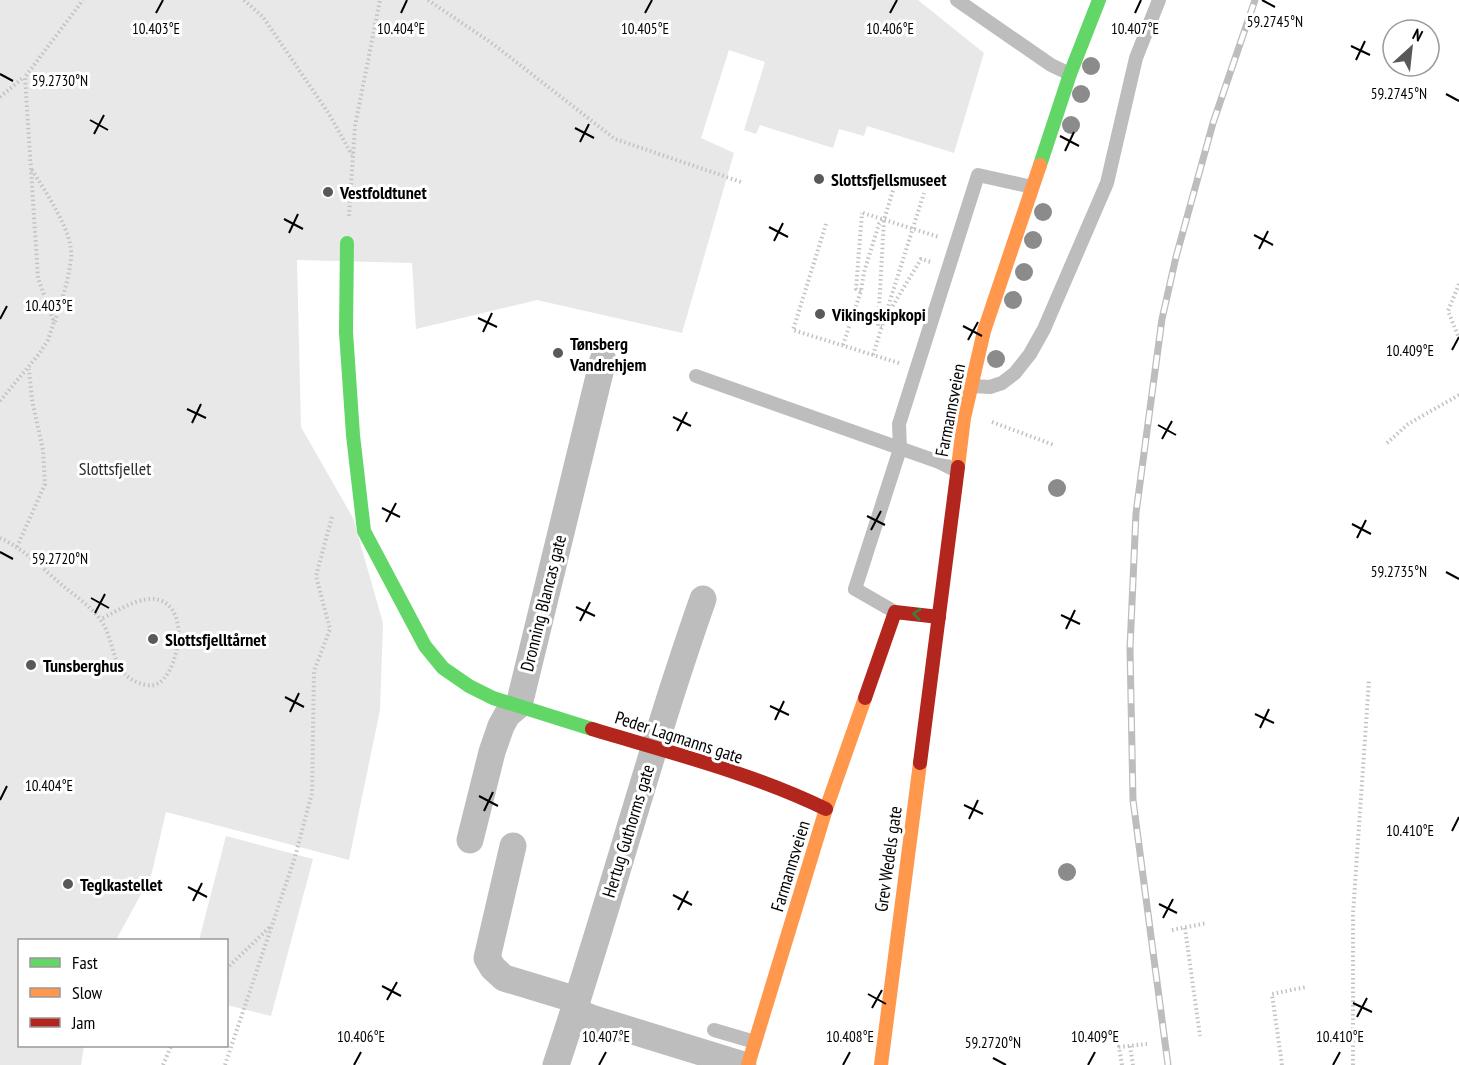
<svg xmlns="http://www.w3.org/2000/svg" width="1459" height="1065" font-family="'PT Sans Narrow',sans-serif">
	<rect width="100%" height="100%" fill="#fff"/>
	<!-- green -->
	<g fill="#e8e8e8">
		<path d="M 0,0 L 918,0 L 984,53 L 954,153 L 867,126 L 864,136 L 839,129 L 833,148 L 760,125 L 756,134 L 744,130 L 765,62 L 729,50 L 701,138 L 734,153 L 682,333 L 537,300 L 416,329 L 412,263 L 297,260 L 301,427 L 353,518 L 383,623 L 380,710 L 349,860 L 166,812 L 151,876 L 116,940 L 20,940 L 20,1046 L 84,1046 L 81,1065 L 0,1065 Z"/>
		<path d="M 226,836 L 313,859 L 271,1016 L 227,1005 L 226,940 L 199,940 Z"/>
	</g>
	<g fill="none" stroke-linecap="round" stroke-linejoin="round">
		<!-- path -->
		<g stroke="#c2c2c2" stroke-width="4" stroke-dasharray="1.5 3" stroke-linecap="butt">
			<path d="M 244,0 L 263,17 L 329,114 L 352,155"/>
			<path d="M 428,0 L 493,44 L 615,139 L 741,182"/>
			<path d="M 0,97 L 24,77"/>
			<path d="M 32,170 C 45,191 74,233 71,258 C 69,280 61,301 55,322"/>
			<path d="M 863,213 L 939,237"/>
			<path d="M 349,216 L 355,126 L 380,0"/>
			<path d="M 826,224 L 793,330 L 899,363"/>
			<path d="M 1459,284 L 1448,311 L 1459,338"/>
			<path d="M 861,291 L 856,289 L 862,213"/>
			<path d="M 887,310 L 924,193"/>
			<path d="M 882,327 L 878,326 L 884,220 L 894,187"/>
			<path d="M 843,345 L 861,291 L 864,272 L 879,224 L 883,220"/>
			<path d="M 873,355 L 887,310 L 892,307 L 921,259 L 931,262"/>
			<path d="M 0,401 L 39,354 L 48,340 L 54,322 L 38,278 L 25,77 L 83,0"/>
			<path d="M 992,422 L 1054,445"/>
			<path d="M 1387,443 L 1408,424 L 1459,395"/>
			<path d="M 0,538 C 23,548 43,569 62,585 C 74,595 89,605 99,618 C 117,639 108,677 146,685 C 156,687 162,682 168,673 C 178,656 184,625 171,608 C 153,586 120,610 101,619"/>
			<path d="M 17,547 L 45,484 L 43,450 L 32,400 L 29,369"/>
			<path d="M 1185,928 L 1200,1036"/>
			<path d="M 1172,930 L 1207,923"/>
			<path d="M 226,969 L 271,926"/>
			<path d="M 1130,1046 L 1133,1065"/>
			<path d="M 163,1065 L 171,1046"/>
			<path d="M 225,1065 L 295,857 L 312,793 L 314,671 L 330,629 L 316,576 L 332,517"/>
			<path d="M 1122,1065 L 1119,1047 L 1147,1044"/>
			<path d="M 1282,1065 L 1272,994 L 1306,987"/>
			<path d="M 1353,1065 L 1353,914 L 1369,680"/>
		</g>
		<!-- lane -->
		<g stroke="#bdbdbd" stroke-width="14">
			<path d="M 957,0 L 1051,65 L 1070,74"/>
			<path d="M 696,376 L 939,462 L 957,471"/>
			<path d="M 972,386 L 990,387 L 1002,383 L 1015,373 L 1030,354 L 1044,329 L 1107,183 L 1136,58 L 1159,0"/>
			<path d="M 895,612 L 855,589 L 900,449 L 899,424 L 978,175 L 1032,187"/>
			<path d="M 714,1030 L 755,1042"/>
		</g>
		<!-- street -->
		<g stroke="#bdbdbd" stroke-width="27">
			<path d="M 470,840 L 492,752 L 501,726 L 507,715 L 519,705 L 603,360"/>
			<path d="M 513,846 L 487,958 L 493,968 L 504,978 L 577,1000"/>
			<path d="M 574,1011 L 594,1019 L 743,1065"/>
			<path d="M 556,1065 C 608,911 649,752 703,599"/>
		</g>
		<!-- fast -->
		<g stroke="#63d668" stroke-width="14">
			<path d="M 1040,165 L 1070,74 L 1099,0"/>
			<path d="M 347,243 L 346,332 L 353,435 L 364,531 L 425,646 L 443,668 L 469,686 L 493,698 L 592,729"/>
		</g>
		<!-- slow -->
		<g stroke="#ff974d" stroke-width="14">
			<path d="M 958,467 L 964,418 L 984,331 L 1040,165"/>
			<path d="M 748,1065 L 826,809 L 865,698"/>
			<path d="M 881,1065 L 920,763"/>
		</g>
		<!-- jam -->
		<g stroke="#b3261e" stroke-width="14">
			<path d="M 865,698 L 895,612 L 939,617"/>
			<path d="M 592,729 C 671,753 752,773 826,809"/>
			<path d="M 920,763 L 958,467"/>
		</g>
		<!-- rail casing -->
		<g stroke="#bdbdbd" stroke-width="7">
			<path id="rail" d="M 1168,1065 L 1133,800 L 1130,648 L 1136,513 L 1162,319 L 1176,257 L 1213,123 L 1255,0"/>
		</g>
		<!-- rail -->
		<use href="#rail" stroke="#fff" stroke-width="4.5" stroke-dasharray="14" stroke-linecap="butt"/>
	</g>
	<!-- trees -->
	<g fill="#8b8b8b">
		<circle cx="1091" cy="66" r="9"/>
		<circle cx="1081" cy="94" r="9"/>
		<circle cx="1071" cy="125" r="9"/>
		<circle cx="1043" cy="212" r="9"/>
		<circle cx="1033" cy="240" r="9"/>
		<circle cx="1024" cy="272" r="9"/>
		<circle cx="1013" cy="300" r="9"/>
		<circle cx="996" cy="359" r="9"/>
		<circle cx="1057" cy="488" r="9"/>
		<circle cx="1067" cy="872" r="9"/>
	</g>
	<!-- one-way arrows -->
	<defs><path id="oneway-chevron" d="M-2-3.5L2.5 0L-2 3.5" fill="none" stroke-width="1.6" stroke-linecap="round" stroke-linejoin="round" transform="scale(1.5)"/></defs>
	<use stroke="#3b803e" href="#oneway-chevron" transform="translate(917 614) rotate(-173)"/>
	<!-- ticks -->
	<path fill="none" stroke="#000" stroke-width="2" d="M 1262,0 L 1275,7M 156,13 L 163,0M 401,13 L 407,0M 645,13 L 652,0M 890,13 L 897,0M 1135,13 L 1141,0M 1351,46 L 1370,55M 1356,60 L 1365,41M 0,74 L 13,81M 1446,94 L 1459,101M 90,120 L 108,130M 575,128 L 594,138M 94,134 L 104,115M 1060,136 L 1079,146M 580,142 L 589,124M 1065,151 L 1074,132M 284,219 L 303,229M 769,227 L 788,237M 289,233 L 298,214M 1254,235 L 1273,245M 774,241 L 783,223M 1259,249 L 1268,231M 478,318 L 497,327M 0,319 L 7,306M 963,326 L 982,336M 483,332 L 492,313M 968,340 L 978,322M 1452,350 L 1459,337M 187,409 L 206,418M 673,417 L 691,426M 192,423 L 201,404M 1158,425 L 1176,435M 677,431 L 687,412M 1162,439 L 1172,421M 382,508 L 400,517M 867,516 L 885,525M 386,522 L 396,503M 1352,524 L 1371,534M 871,530 L 881,511M 1357,538 L 1366,520M 0,552 L 13,559M 1446,572 L 1459,579M 91,598 L 109,608M 576,607 L 595,616M 95,613 L 105,594M 1061,615 L 1080,624M 580,621 L 590,602M 1066,629 L 1075,610M 285,697 L 304,707M 770,706 L 789,715M 290,712 L 299,693M 1255,714 L 1274,723M 775,720 L 784,701M 1260,728 L 1269,709M 479,796 L 498,806M 0,800 L 7,786M 964,805 L 983,814M 484,811 L 493,792M 969,819 L 978,800M 1452,831 L 1459,817M 188,887 L 207,897M 673,895 L 692,905M 193,901 L 202,883M 1159,904 L 1177,913M 678,910 L 688,891M 1163,918 L 1173,899M 382,986 L 401,996M 868,994 L 886,1004M 387,1000 L 397,982M 1353,1003 L 1372,1012M 872,1008 L 882,990M 1357,1017 L 1367,998M 993,1058 L 1006,1065M 354,1065 L 361,1052M 599,1065 L 606,1052M 843,1065 L 850,1052M 1088,1065 L 1095,1052M 1333,1065 L 1340,1052"/>
	<!-- markers -->
	<g fill="#595959" stroke="#fff" stroke-width="2">
		<circle cx="819" cy="179" r="6"/>
		<circle cx="328" cy="192" r="6"/>
		<circle cx="820" cy="314" r="6"/>
		<circle cx="558" cy="353" r="6"/>
		<circle cx="153" cy="639" r="6"/>
		<circle cx="31" cy="665" r="6"/>
		<circle cx="68" cy="884" r="6"/>
	</g>
	<g text-anchor="middle" dominant-baseline="central" stroke-width="6" stroke-linejoin="round" paint-order="stroke">
		<!-- poi labels -->
		<g font-size="18" font-weight="bold" fill="#000" stroke="#fff" text-anchor="start">
			<text x="831" y="179">Slottsfjellsmuseet</text>
			<text x="340" y="192">Vestfoldtunet</text>
			<text x="832" y="314">Vikingskipkopi</text>
			<text x="570" y="343">Tønsberg<tspan x="570" dy="21">Vandrehjem</tspan></text>
			<text x="165" y="639">Slottsfjelltårnet</text>
			<text x="43" y="665">Tunsberghus</text>
			<text x="80" y="884">Teglkastellet</text>
		</g>
		<!-- street labels -->
		<g font-size="18" fill="#000" stroke="#fff">
			<text transform="translate(950 410) rotate(-79)">Farmannsveien</text>
			<text transform="translate(543 603) rotate(-76)">Dronning Blancas gate</text>
			<text transform="translate(679 737) rotate(18)">Peder Lagmanns gate</text>
			<text transform="translate(628 831) rotate(-73)">Hertug Guthorms gate</text>
			<text transform="translate(888 859) rotate(-82)">Grev Wedels gate</text>
			<text transform="translate(790 866) rotate(-73)">Farmannsveien</text>
		</g>
		<!-- park labels -->
		<g font-size="18" fill="#2c2c2c" stroke="#fff">
			<text x="115" y="468">Slottsfjellet</text>
		</g>
	</g>
	<g font-size="15" text-anchor="middle" fill="#000" stroke="#fff" stroke-width="6" stroke-linejoin="round" paint-order="stroke">
		<text x="1275" y="27">59.2745°N</text>
		<text x="156" y="34">10.403°E</text>
		<text x="401" y="34">10.404°E</text>
		<text x="645" y="34">10.405°E</text>
		<text x="890" y="34">10.406°E</text>
		<text x="1135" y="34">10.407°E</text>
		<text x="60" y="86">59.2730°N</text>
		<text x="1399" y="99">59.2745°N</text>
		<text x="49" y="311">10.403°E</text>
		<text x="1410" y="356">10.409°E</text>
		<text x="60" y="564">59.2720°N</text>
		<text x="1399" y="577">59.2735°N</text>
		<text x="49" y="791">10.404°E</text>
		<text x="1410" y="836">10.410°E</text>
		<text x="361" y="1042">10.406°E</text>
		<text x="606" y="1042">10.407°E</text>
		<text x="850" y="1042">10.408°E</text>
		<text x="1095" y="1042">10.409°E</text>
		<text x="1340" y="1042">10.410°E</text>
		<text x="993" y="1048">59.2720°N</text>
	</g>
	<!-- legend -->
	<rect x="18" y="939" width="210" height="108" fill="#ffffff" stroke="#999999" stroke-width="1.5"/>
	<rect x="30" y="958" width="30" height="9" fill="#63d668" stroke="#999999" stroke-width="1.5"/>
	<text x="72" y="969" font-size="18" fill="#000000">Fast</text>
	<rect x="30" y="988" width="30" height="9" fill="#ff974d" stroke="#999999" stroke-width="1.5"/>
	<text x="72" y="999" font-size="18" fill="#000000">Slow</text>
	<rect x="30" y="1018" width="30" height="9" fill="#b3261e" stroke="#999999" stroke-width="1.5"/>
	<text x="72" y="1029" font-size="18" fill="#000000">Jam</text>
	<!-- north arrow -->
	<g transform="translate(1411 48) rotate(27)"><circle r="28" fill="#ffffff" stroke="#999999" stroke-width="1.5"/>
	<path d="M0-4.5L10 22L0 15L-10 22Z" fill="#595959"/>
	<text y="-9" font-size="16" font-weight="bold" text-anchor="middle" fill="#000000">N</text>
	</g>
</svg>
